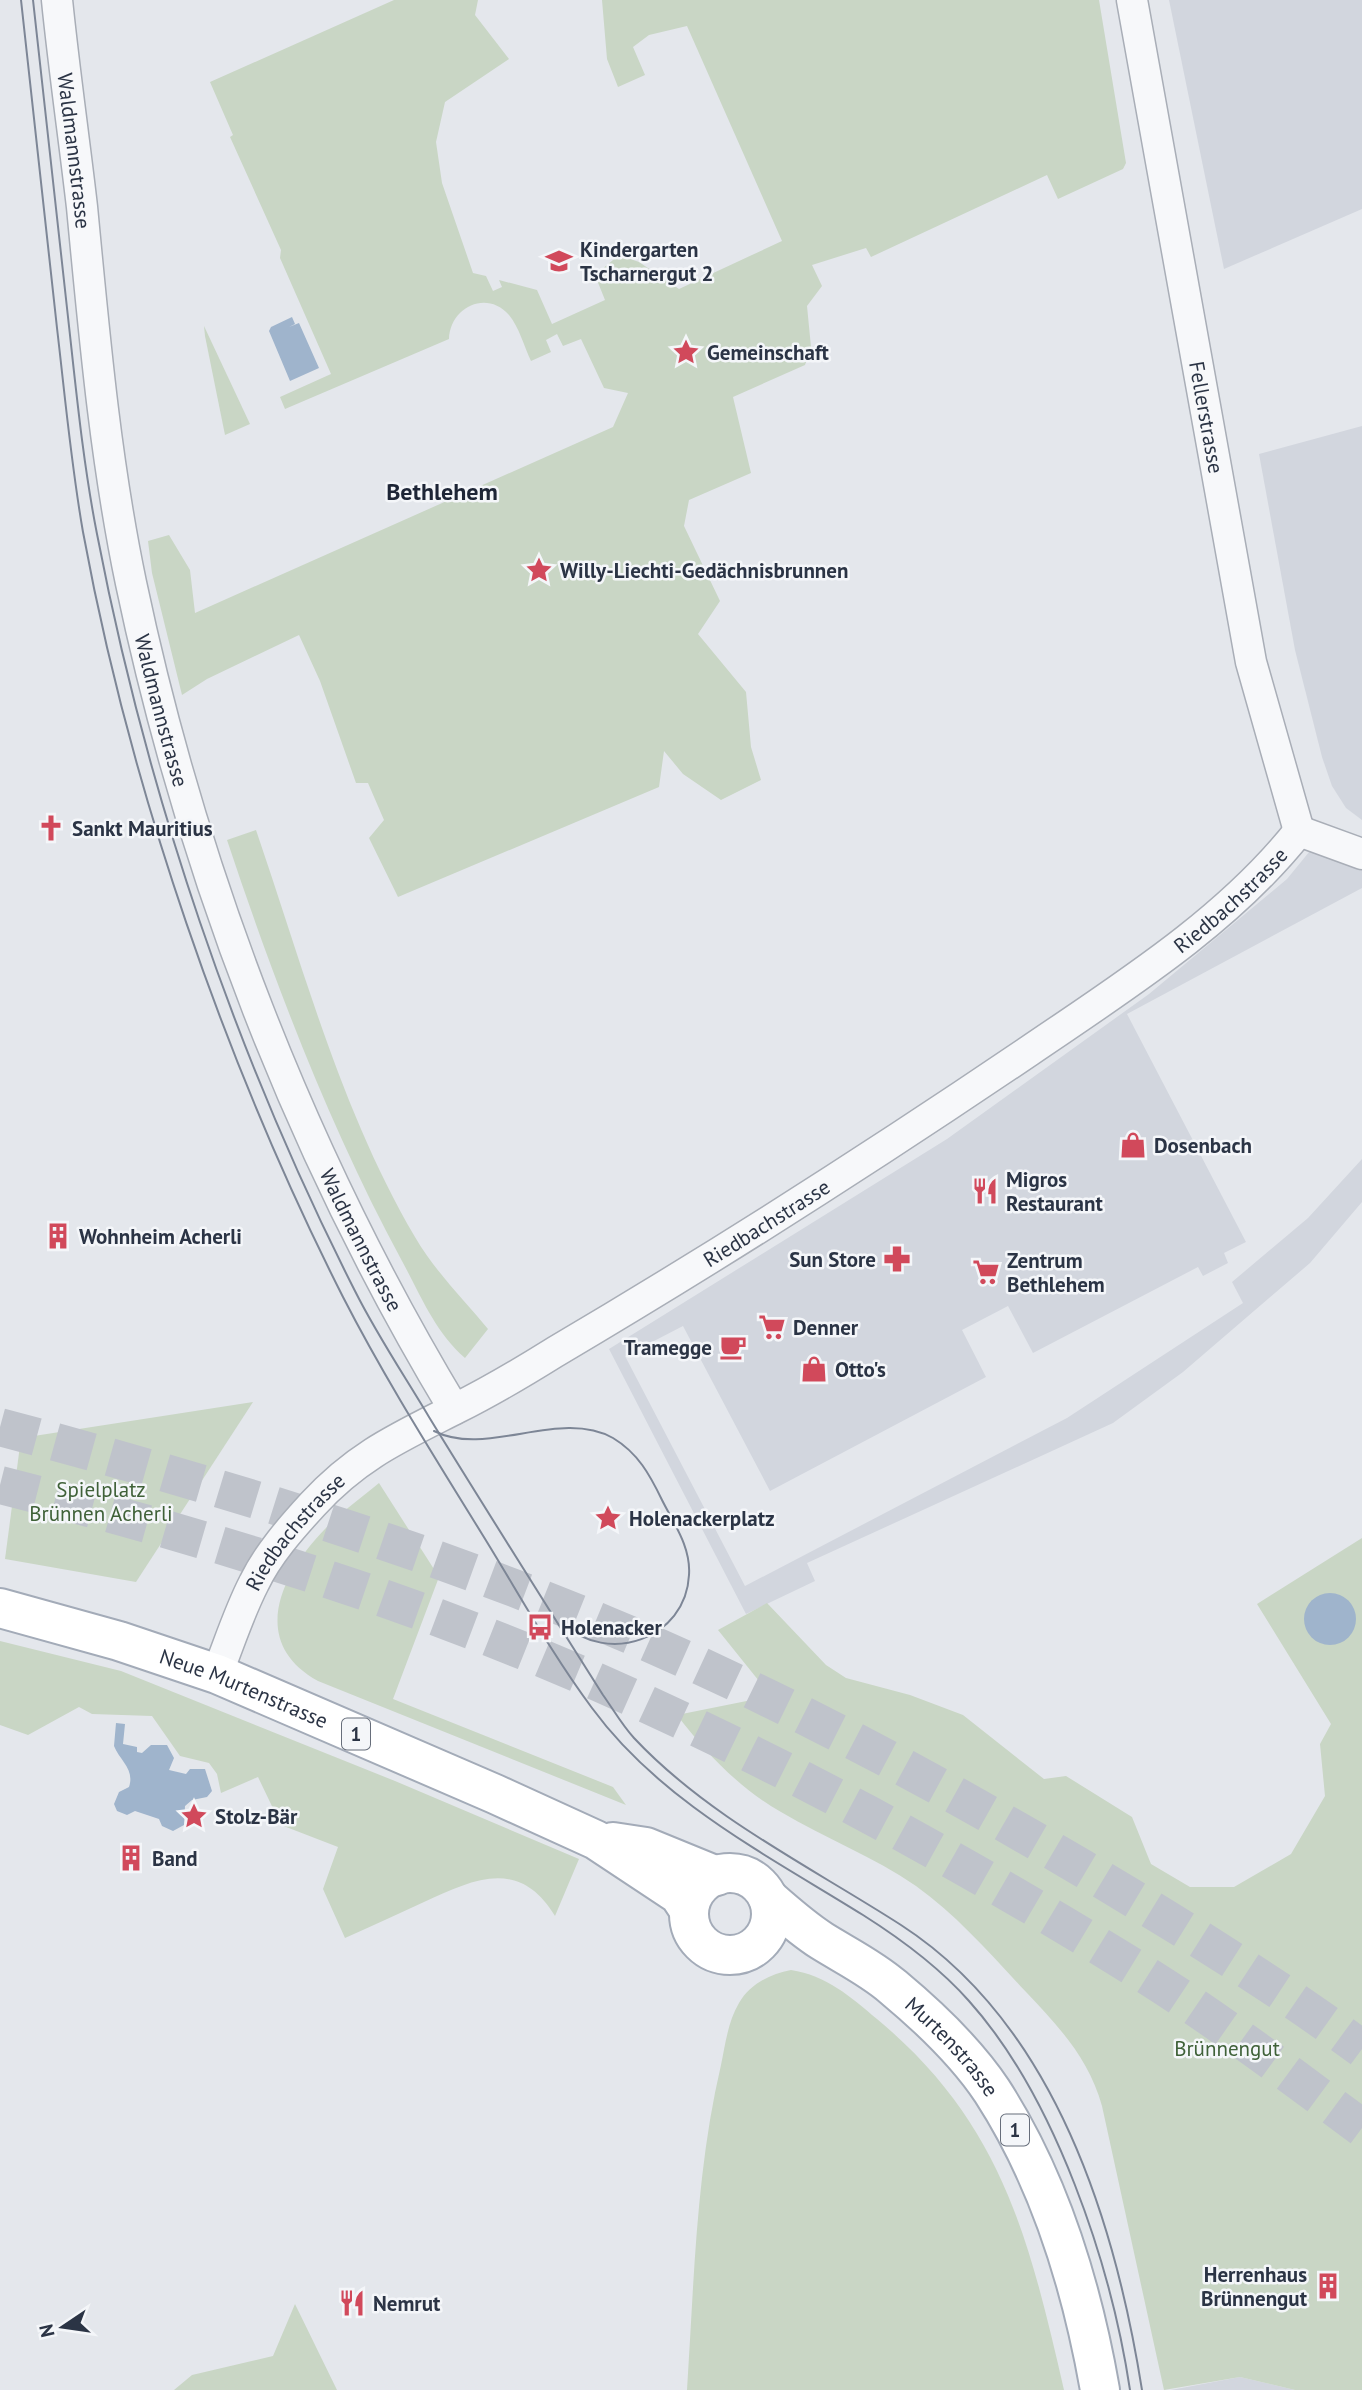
<svg xmlns="http://www.w3.org/2000/svg" width="1362" height="2390" font-family="'PT Sans',sans-serif">
	<rect width="100%" height="100%" fill="#e4e7ec"/>
	<!-- built -->
	<g fill="#d2d6de">
		<path d="M 1169,0 L 1362,0 L 1362,209 L 1224,269 Z"/>
		<path d="M 1362,426 L 1362,820 L 1346,808 L 1332,786 L 1322,757 L 1295,650 L 1259,454 Z"/>
		<path d="M 1314,846 L 1362,869 L 1362,888 L 1127,1014 L 1246,1242 L 1224,1253 L 1228,1263 L 1203,1276 L 1198,1267 L 1033,1353 L 1008,1306 L 962,1330 L 986,1377 L 770,1491 L 683,1326 L 625,1356 L 745,1586 L 1067,1418 L 1243,1303 L 1232,1282 L 1308,1218 L 1362,1159 L 1362,1202 L 1310,1263 L 1183,1372 L 1113,1423 L 807,1563 L 815,1581 L 746,1614 L 609,1349 L 947,1139 L 1149,994 L 1287,879 Z"/>
		<path d="M 1240,2377 L 1295,2390 L 1171,2390 Z"/>
	</g>
	<!-- green -->
	<g fill="#c9d6c5">
		<path d="M 394,0 L 478,0 L 475,15 L 509,59 L 445,102 L 436,142 L 442,183 L 473,273 L 486,276 L 493,291 L 502,287 L 499,280 L 537,290 L 552,324 L 605,300 L 595,275 L 619,255 L 639,262 L 679,289 L 782,241 L 687,26 L 649,35 L 633,47 L 645,75 L 618,87 L 607,59 L 602,0 L 1099,0 L 1126,163 L 1123,169 L 1058,199 L 1047,175 L 871,257 L 866,248 L 812,265 L 822,286 L 807,306 L 811,347 L 805,365 L 733,397 L 751,473 L 689,500 L 684,526 L 720,601 L 698,634 L 746,692 L 751,747 L 761,780 L 721,800 L 683,774 L 664,751 L 659,787 L 398,897 L 369,838 L 384,820 L 368,783 L 356,783 L 320,681 L 299,635 L 207,679 L 182,695 L 152,573 L 148,541 L 169,535 L 190,570 L 195,613 L 613,427 L 628,393 L 604,388 L 581,339 L 563,346 L 557,334 L 546,340 L 551,352 L 531,361 C 524,346 519,327 509,315 C 486,289 450,308 449,339 L 285,409 L 280,397 L 331,374 L 280,258 L 281,250 L 230,137 L 233,135 L 210,82 Z"/>
		<path d="M 204,326 L 250,424 L 225,435 L 205,336 Z"/>
		<path d="M 256,830 C 303,967 341,1111 415,1237 C 434,1270 464,1300 488,1329 L 465,1358 C 435,1332 421,1296 402,1261 C 330,1128 275,984 227,840 Z"/>
		<path d="M 253,1402 L 136,1582 L 5,1559 L 21,1438 Z"/>
		<path d="M 379,1483 L 439,1577 L 393,1699 L 613,1787 L 626,1805 L 318,1681 C 248,1642 281,1574 325,1529 C 341,1512 361,1498 379,1483 Z"/>
		<path d="M 1362,1538 L 1362,2390 L 1295,2390 L 1240,2377 L 1164,2390 L 1102,2106 C 1089,2059 1060,2028 1027,1993 C 992,1956 958,1916 916,1886 C 874,1857 825,1838 781,1812 C 739,1788 706,1753 677,1715 L 771,1696 L 718,1630 L 767,1603 L 826,1665 L 846,1678 L 910,1695 L 963,1715 L 1044,1779 L 1066,1776 L 1132,1817 L 1151,1864 L 1190,1887 L 1234,1887 L 1291,1854 L 1325,1796 L 1320,1744 L 1331,1724 L 1257,1604 Z"/>
		<path d="M 0,1641 L 121,1671 L 395,1781 L 579,1859 L 555,1916 C 519,1857 474,1879 424,1902 C 398,1914 372,1926 345,1938 L 323,1889 L 338,1847 L 281,1825 L 258,1777 L 221,1793 L 217,1774 L 209,1763 L 180,1756 L 152,1716 L 92,1714 L 79,1707 L 28,1735 L 0,1725 Z"/>
		<path d="M 791,1970 C 826,1975 851,1997 877,2019 C 1002,2123 1029,2238 1064,2390 L 687,2390 C 694,2282 696,2171 721,2065 C 725,2046 728,2021 739,2003 C 750,1984 770,1974 791,1970 Z"/>
		<path d="M 295,2304 L 337,2390 L 174,2390 L 192,2375 L 273,2356 Z"/>
	</g>
	<!-- water -->
	<g fill="#9fb4cc">
		<path d="M 292,317 L 295,324 L 289,327 L 299,323 L 319,368 L 290,381 L 269,331 L 271,327 Z"/>
		<circle cx="1330" cy="1619" r="26"/>
		<path d="M 116,1723 L 125,1724 L 123,1744 L 137,1747 L 137,1752 L 142,1753 L 151,1745 L 167,1745 L 174,1758 L 169,1770 L 186,1774 L 190,1769 L 205,1769 L 212,1791 L 207,1797 L 192,1800 L 185,1806 L 184,1825 L 173,1831 L 162,1826 L 159,1819 L 135,1811 L 127,1815 L 117,1811 L 114,1804 L 119,1792 L 129,1787 C 135,1769 120,1761 114,1746 Z"/>
	</g>
	<g fill="none" stroke-linecap="round" stroke-linejoin="round">
		<!-- highway-tunnel -->
		<g stroke="#bfc3cb" stroke-width="38" stroke-dasharray="38 19" stroke-linecap="butt">
			<path d="M 0,1427 C 205,1482 408,1542 604,1624 C 770,1693 928,1777 1082,1868 C 1178,1925 1273,1983 1362,2049"/>
			<path d="M 0,1485 C 196,1534 393,1594 579,1674 C 769,1756 962,1861 1138,1970 C 1215,2018 1289,2074 1362,2128"/>
		</g>
		<!-- minor casing -->
		<g stroke="#a9aeb7" stroke-width="33">
			<g id="minor">
				<path id="s1" d="M 57,0 C 64,69 74,138 82,207 C 94,332 105,459 131,583 C 192,873 301,1155 454,1409"/>
				<path id="s2" d="M 1132,0 L 1251,662 L 1299,831"/>
				<path d="M 1299,831 L 1362,854"/>
				<path id="s3" d="M 217,1674 C 229,1644 239,1612 254,1583 C 268,1554 291,1528 313,1504 C 358,1455 400,1437 457,1408 C 491,1391 523,1372 555,1352 C 716,1257 874,1156 1029,1051 C 1123,987 1228,921 1299,831"/>
			</g>
		</g>
		<!-- major casing -->
		<g stroke="#a3abb8" stroke-width="42">
			<g id="major">
				<path id="s4" d="M 0,1608 L 119,1641 L 217,1674 L 495,1794 L 596,1840 L 679,1895 L 689,1910"/>
				<path d="M 613,1842 L 646,1847 L 717,1876"/>
				<circle cx="730" cy="1914" r="41"/>
				<path id="s5" d="M 768,1898 C 785,1913 803,1929 822,1941 C 846,1956 871,1968 893,1987 C 929,2017 966,2052 992,2091 C 1049,2179 1082,2287 1100,2390"/>
			</g>
		</g>
		<!-- minor -->
		<use href="#minor" stroke="#f7f8fa" stroke-width="30"/>
		<!-- major -->
		<use href="#major" stroke="#fff" stroke-width="38"/>
		<!-- tram -->
		<g stroke="#7d8696" stroke-width="2">
			<path d="M 21,0 C 33,109 45,218 57,328 C 65,396 71,464 83,532 C 130,788 225,1064 343,1297 C 385,1379 434,1456 482,1534 C 518,1592 551,1653 592,1708 C 660,1801 767,1855 863,1915 C 901,1939 939,1967 969,2001 C 1055,2097 1111,2264 1130,2390"/>
			<path d="M 33,0 C 45,106 56,211 68,317 C 76,389 83,463 97,534 C 147,794 235,1055 355,1291 C 377,1335 404,1375 429,1417 C 486,1510 545,1603 603,1695 C 613,1709 622,1725 634,1738 C 708,1817 811,1867 901,1925 C 1054,2024 1115,2220 1142,2390"/>
			<path d="M 434,1431 C 487,1458 559,1408 613,1438 C 638,1453 650,1475 662,1500 C 674,1524 691,1547 689,1575 C 686,1639 607,1666 563,1623"/>
		</g>
	</g>
	<!-- icons -->
	<defs>
		<g id="school-bare" transform="scale(2.1)"><path d="M0-5L7-2L0 1L-7-2ZM-4 1L0 2.5L4 1V4Q0 6-4 4Z" fill="#d1495b" stroke="#f4f6f9" stroke-width="2.5" paint-order="stroke"/></g>
		<g id="sight-bare" transform="scale(2.1)"><path d="M0-6L1.8-2.2L6-1.7L2.9 1.2L3.7 5.4L0 3.3L-3.7 5.4L-2.9 1.2L-6-1.7L-1.8-2.2Z" fill="#d1495b" stroke="#f4f6f9" stroke-width="2.5" paint-order="stroke"/></g>
		<g id="church-bare" transform="scale(2.1)"><path d="M-1.2-6h2.4v3.5h3.3v2.4h-3.3V6h-2.4V-.1h-3.3v-2.4h3.3Z" fill="#d1495b" stroke="#f4f6f9" stroke-width="2.5" paint-order="stroke"/></g>
		<g id="shop-bare" transform="scale(2.1)"><path d="M-5-2.5h2.3a2.7 3.5 0 0 1 5.4 0H5L5.5 6h-11ZM-1.5-2.5h3a1.5 2.3 0 0 0-3 0Z" fill="#d1495b" stroke="#f4f6f9" stroke-width="2.5" paint-order="stroke"/></g>
		<g id="restaurant-bare" transform="scale(2.1)"><path d="M-5-6h1v4h1v-4h1v4h1v-4h1v5L-1.5 .5V6h-2V.5L-5-1ZM5-6V6H3V1.5H1.5Q1.5-4 5-6Z" fill="#d1495b" stroke="#f4f6f9" stroke-width="2.5" paint-order="stroke"/></g>
		<g id="building-bare" transform="scale(2.1)"><path d="M-4-6H4V6H1V3H-1V6H-4ZM-2.5-4.3h1.7v1.8h-1.7ZM.8-4.3h1.7v1.8H.8ZM-2.5-1h1.7V.8h-1.7ZM.8-1h1.7V.8H.8Z" fill="#d1495b" stroke="#f4f6f9" stroke-width="2.5" paint-order="stroke"/></g>
		<g id="pharmacy-bare" transform="scale(2.1)"><path d="M-2-6h4v4h4v4h-4v4h-4v-4h-4v-4h4Z" fill="#d1495b" stroke="#f4f6f9" stroke-width="2.5" paint-order="stroke"/></g>
		<g id="supermarket-bare" transform="scale(2.1)"><path d="M-6-5.5h2.5l.6 2H6L4.5 2H-2.5L-4.4-4H-6ZM-1.5 3.2a1.3 1.3 0 1 0 .1 0ZM3 3.2a1.3 1.3 0 1 0 .1 0Z" fill="#d1495b" stroke="#f4f6f9" stroke-width="2.5" paint-order="stroke"/></g>
		<g id="cafe-bare" transform="scale(2.1)"><path d="M-5.5-4.5H6V0H3Q3 3.5 0 3.5H-2.5Q-5.5 3.5-5.5 0ZM3-3.2v2h1.7v-2ZM-6 4.5H4V6H-6Z" fill="#d1495b" stroke="#f4f6f9" stroke-width="2.5" paint-order="stroke"/></g>
		<g id="bus-bare" transform="scale(2.1)"><path d="M-5-6H5V4H4V6H2V4H-2V6H-4V4H-5ZM-3.5-4V0h7V-4ZM-3.5 1.2v1.5H-2V1.2ZM2 1.2v1.5H3.5V1.2Z" fill="#d1495b" stroke="#f4f6f9" stroke-width="2.5" paint-order="stroke"/></g>
	</defs>
	<g fill-rule="evenodd">
		<use href="#school-bare" x="559" y="261"/>
		<use href="#sight-bare" x="686" y="352"/>
		<use href="#sight-bare" x="539" y="570"/>
		<use href="#church-bare" x="51" y="828"/>
		<use href="#shop-bare" x="1133" y="1145"/>
		<use href="#restaurant-bare" x="985" y="1191"/>
		<use href="#building-bare" x="58" y="1236"/>
		<use href="#pharmacy-bare" x="897" y="1259"/>
		<use href="#supermarket-bare" x="986" y="1272"/>
		<use href="#supermarket-bare" x="772" y="1327"/>
		<use href="#cafe-bare" x="733" y="1347"/>
		<use href="#shop-bare" x="814" y="1369"/>
		<use href="#sight-bare" x="608" y="1518"/>
		<use href="#bus-bare" x="540" y="1627"/>
		<use href="#sight-bare" x="194" y="1816"/>
		<use href="#building-bare" x="131" y="1858"/>
		<use href="#building-bare" x="1328" y="2286"/>
		<use href="#restaurant-bare" x="352" y="2303"/>
	</g>
	<g text-anchor="middle" dominant-baseline="central" stroke-width="5" stroke-linejoin="round" paint-order="stroke">
		<!-- shield labels -->
		<g fill="#f4f6f9" stroke="#676e7b" stroke-width="2">
			<rect x="342" y="1718.5" width="28" height="31" rx="5"/>
			<rect x="1001" y="2114.5" width="28" height="31" rx="5"/>
		</g>
		<g font-size="19" font-weight="bold" fill="#2b3445">
			<text x="356" y="1734">1</text>
			<text x="1015" y="2130">1</text>
		</g>
		<!-- street labels -->
		<g font-size="21" fill="#2b3445" stroke="#f4f6f9">
			<text stroke="none"><textPath href="#s1" startOffset="152">Waldmannstrasse</textPath></text>
			<text stroke="none"><textPath href="#s2" startOffset="424">Fellerstrasse</textPath></text>
			<text stroke="none"><textPath href="#s1" startOffset="719">Waldmannstrasse</textPath></text>
			<text stroke="none"><textPath href="#s3" startOffset="1298">Riedbachstrasse</textPath></text>
			<text stroke="none"><textPath href="#s3" startOffset="732">Riedbachstrasse</textPath></text>
			<text stroke="none"><textPath href="#s1" startOffset="1286">Waldmannstrasse</textPath></text>
			<text stroke="none"><textPath href="#s3" startOffset="164">Riedbachstrasse</textPath></text>
			<text stroke="none"><textPath href="#s4" startOffset="257">Neue Murtenstrasse</textPath></text>
			<text stroke="none"><textPath href="#s5" startOffset="238">Murtenstrasse</textPath></text>
		</g>
		<!-- poi labels -->
		<g font-size="21" font-weight="bold" fill="#2b3445" stroke="#f4f6f9" text-anchor="start">
			<text x="580" y="249">Kindergarten<tspan x="580" dy="24">Tscharnergut 2</tspan></text>
			<text x="707" y="352">Gemeinschaft</text>
			<text x="560" y="570">Willy-Liechti-Gedächnisbrunnen</text>
			<text x="72" y="828">Sankt Mauritius</text>
			<text x="1154" y="1145">Dosenbach</text>
			<text x="1006" y="1179">Migros<tspan x="1006" dy="24">Restaurant</tspan></text>
			<text x="79" y="1236">Wohnheim Acherli</text>
			<text x="876" y="1259" text-anchor="end">Sun Store</text>
			<text x="1007" y="1260">Zentrum<tspan x="1007" dy="24">Bethlehem</tspan></text>
			<text x="793" y="1327">Denner</text>
			<text x="712" y="1347" text-anchor="end">Tramegge</text>
			<text x="835" y="1369">Otto's</text>
			<text x="629" y="1518">Holenackerplatz</text>
			<text x="561" y="1627">Holenacker</text>
			<text x="215" y="1816">Stolz-Bär</text>
			<text x="152" y="1858">Band</text>
			<text x="1307" y="2274" text-anchor="end">Herrenhaus<tspan x="1307" dy="24">Brünnengut</tspan></text>
			<text x="373" y="2303">Nemrut</text>
		</g>
		<!-- park labels -->
		<g font-size="21" fill="#3f6138" stroke="#f4f6f9">
			<text x="101" y="1489">Spielplatz<tspan x="101" dy="24">Brünnen Acherli</tspan></text>
			<text x="1227" y="2048">Brünnengut</text>
		</g>
		<!-- quarter labels -->
		<g font-size="24" font-weight="bold" fill="#1d2536" stroke="#f4f6f9">
			<text x="442" y="491">Bethlehem</text>
		</g>
	</g>
	<!-- north arrow -->
	<g transform="translate(63 2327) rotate(257)" stroke="#f4f6f9" stroke-width="5" paint-order="stroke">
	<path d="M0-5L12 26L0 18L-12 26Z" fill="#2b3445"/>
	<text y="-10" font-size="19" font-weight="bold" text-anchor="middle" fill="#2b3445">N</text>
	</g>
</svg>
